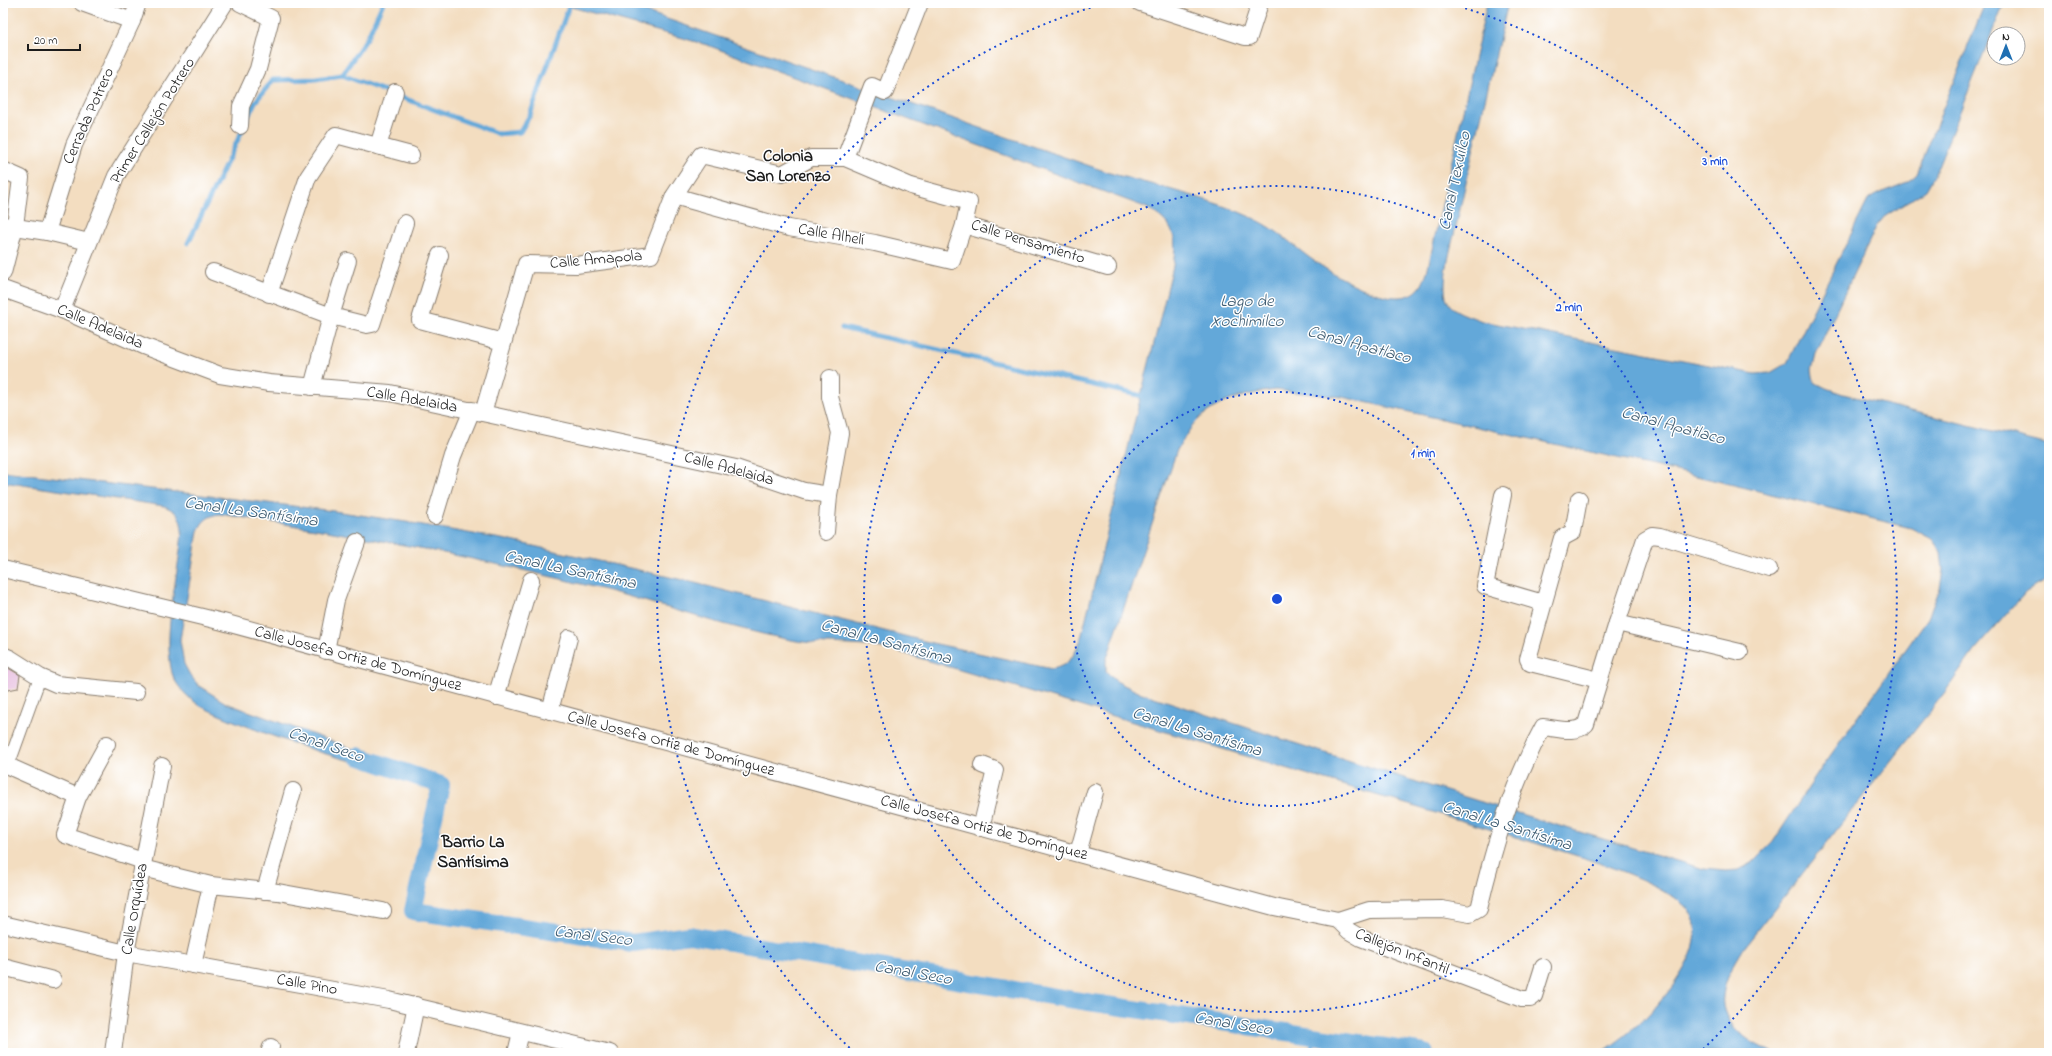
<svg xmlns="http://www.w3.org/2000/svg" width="2052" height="1056" font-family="'Indie Flower',sans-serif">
	<rect width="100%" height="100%" fill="#fff"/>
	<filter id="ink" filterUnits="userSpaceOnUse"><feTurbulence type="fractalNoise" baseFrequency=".025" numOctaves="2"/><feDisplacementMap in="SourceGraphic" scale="8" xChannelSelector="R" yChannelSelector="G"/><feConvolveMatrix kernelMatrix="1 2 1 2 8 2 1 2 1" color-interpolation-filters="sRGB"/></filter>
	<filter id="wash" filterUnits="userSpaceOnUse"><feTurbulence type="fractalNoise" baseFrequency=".012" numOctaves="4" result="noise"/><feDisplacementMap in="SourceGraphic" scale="16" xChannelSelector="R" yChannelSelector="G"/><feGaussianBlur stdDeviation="0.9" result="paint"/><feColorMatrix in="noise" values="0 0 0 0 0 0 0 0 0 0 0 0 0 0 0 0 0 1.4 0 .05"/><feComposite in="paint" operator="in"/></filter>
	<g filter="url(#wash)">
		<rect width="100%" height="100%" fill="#f3ddc0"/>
		<!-- water -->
		<path fill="#64a8d9" stroke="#40627a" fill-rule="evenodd" d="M 557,3 L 621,3 L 1113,174 C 1160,187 1210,198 1255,219 C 1279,230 1296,249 1317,263 C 1338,277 1401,316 1421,286 C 1424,282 1425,276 1427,272 L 1487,3 L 1508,3 C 1491,76 1473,149 1457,222 C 1453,241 1440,282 1447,300 C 1451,312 1471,316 1482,321 L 1755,374 L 1770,373 L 1787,363 L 1868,200 C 1883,188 1904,188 1917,174 L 1985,3 L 2004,3 L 1934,176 L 1926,190 L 1884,217 L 1876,227 L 1816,354 L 1812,370 L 1814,382 L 1826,388 L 1843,394 L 2049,445 L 2049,579 L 2026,592 L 1974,651 L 1945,692 L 1744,948 C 1735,963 1725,978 1723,996 C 1719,1024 1753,1046 1776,1053 L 1601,1053 C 1634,1031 1661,1006 1682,972 C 1692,955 1700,937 1693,918 C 1680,881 1555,850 1519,838 L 893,650 C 858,642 821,647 786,639 C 726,627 668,607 609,591 C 481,558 351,533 220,514 C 208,516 203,520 198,531 L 180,640 L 184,664 L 190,675 L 199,686 L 226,703 L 375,757 L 381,760 L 381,764 C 366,773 219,718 199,705 C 188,698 175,685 172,673 C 162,631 179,575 182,531 C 181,517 178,512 164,506 L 3,482 L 3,471 L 334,511 L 406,522 L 507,540 L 687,581 L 932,643 L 1052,669 C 1068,666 1074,656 1080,642 L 1173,266 C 1178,234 1173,223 1145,207 L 707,45 ZM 1275,390 L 1342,397 L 1676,471 L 1911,528 L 1932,539 L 1941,552 L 1943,570 L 1940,588 L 1928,618 L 1820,770 L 1773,842 L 1752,863 L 1739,870 L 1725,871 L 1704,869 C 1513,813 1324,754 1136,691 L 1116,681 L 1106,672 L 1106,661 L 1177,450 C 1183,441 1188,430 1196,422 C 1217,400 1247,394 1275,390 Z"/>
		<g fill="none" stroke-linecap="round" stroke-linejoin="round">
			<!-- stream -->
			<g stroke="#64a8d9" stroke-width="5">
				<path d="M 342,75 L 499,134 L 520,132 L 530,115 L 570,3"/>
				<path d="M 246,121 L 255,102 L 273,80 L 316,79 L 342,75 L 367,38 L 383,3"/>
				<path d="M 188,243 L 243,129"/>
				<path d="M 842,328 L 1147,397"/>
				<path d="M 1311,1053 L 1315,1036"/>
			</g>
			<!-- canal -->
			<path stroke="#64a8d9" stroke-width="18" d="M 358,756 L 441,785 L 413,911 L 633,943 L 689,935 L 1068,999 L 1425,1053"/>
		</g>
		<g id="blocks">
			<!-- building -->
			<path fill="#e2b1d9" d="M 3,665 L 20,675 L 18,688 L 3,691 Z"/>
		</g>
	</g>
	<g filter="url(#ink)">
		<use href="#blocks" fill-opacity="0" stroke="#887c6e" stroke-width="1"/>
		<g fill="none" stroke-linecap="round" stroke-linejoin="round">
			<!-- pedestrian casing -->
			<g stroke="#887c6e" stroke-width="14">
				<path id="pedestrian" d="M 8,766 L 40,677"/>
			</g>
			<!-- minor casing -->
			<g stroke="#887c6e" stroke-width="18">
				<g id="minor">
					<path d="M 82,3 L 132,21"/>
					<path d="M 240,3 L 271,18 L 258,69 L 241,106 L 240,126"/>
					<path d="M 1140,3 L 1245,37 L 1249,37 L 1260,3"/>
					<path d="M 378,146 L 395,92"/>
					<path d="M 845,158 L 872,86 L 885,92 L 920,3"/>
					<path d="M 3,170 L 21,178 L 15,226 L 3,273"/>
					<path d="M 3,225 L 47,232 L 89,242"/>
					<path d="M 964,225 L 1108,267"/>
					<path d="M 47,232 L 74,145 L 132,21 L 138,3"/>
					<path d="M 440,255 L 420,320 L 503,342"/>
					<path d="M 213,272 L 331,316 L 367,325 L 372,324 L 405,223"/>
					<path d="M 3,289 L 62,310 L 143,346 L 220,375 L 269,383 L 390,393 L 736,468 L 804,491 L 829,495"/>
					<path d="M 269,294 L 308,177 L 336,135 L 411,155"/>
					<path d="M 62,310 L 116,176 L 225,3"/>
					<path d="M 312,387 L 331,316 L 348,261"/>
					<path d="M 483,413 L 526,264 L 576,265 L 651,255 L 674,196 L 701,155 L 782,174 L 811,158 L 845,158 L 911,186 L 969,202 L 964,225 L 952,261 L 875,243 L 789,228 L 674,196"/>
					<path d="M 1503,495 L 1485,586 L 1543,603"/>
					<path d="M 1579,499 L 1573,532 L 1562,538 L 1528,659 L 1530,663 L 1599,680"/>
					<path d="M 435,516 L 453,456 L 472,410"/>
					<path d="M 826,532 L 829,495 L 840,433 L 830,397 L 830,378"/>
					<path d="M 3,569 L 223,622 L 1274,907 L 1338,920 L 1369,910 L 1442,909 L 1470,914 L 1479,909 C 1494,846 1512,784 1543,727 C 1556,728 1576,735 1586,724 L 1617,623 L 1645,539 L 1652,535 L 1660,536 L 1769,569"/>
					<path d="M 1617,623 L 1740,652"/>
					<path d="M 326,651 L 336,600 L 357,542"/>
					<path d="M 3,655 L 10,658 L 40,677 L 56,684 L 136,692"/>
					<path d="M 496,697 L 531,580"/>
					<path d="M 550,711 L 569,638"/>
					<path d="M 8,766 L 78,797 L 65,835 L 143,861"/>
					<path d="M 78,797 L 107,744"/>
					<path d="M 981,828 L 995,770 L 982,765"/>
					<path d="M 1078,853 L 1095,792"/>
					<path d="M 142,868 L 211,885 L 278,892 L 383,911"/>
					<path d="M 265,891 L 293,791"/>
					<path d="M 1338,920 L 1349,931 L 1361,938 L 1522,999 L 1530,999 L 1534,996 L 1543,967"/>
					<path d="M 3,924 L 126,953 L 389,1000 L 610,1053"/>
					<path d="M 193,965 L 211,885"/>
					<path d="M 3,967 L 53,980"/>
					<path d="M 113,1053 L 126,953 L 162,766"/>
					<path d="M 269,1053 L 271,1047"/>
					<path d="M 406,1053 L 416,1005"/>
					<path d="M 516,1053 L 521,1032"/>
				</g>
			</g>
			<!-- pedestrian -->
			<use href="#pedestrian" stroke="#fff" stroke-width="12"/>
			<!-- minor -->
			<use href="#minor" stroke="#fff" stroke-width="16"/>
		</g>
	</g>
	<!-- distance rings -->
	<g fill="none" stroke="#1d4ed8" stroke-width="2" stroke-dasharray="2 4">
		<circle cx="1277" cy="599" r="207"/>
		<circle cx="1277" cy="599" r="413"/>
		<path d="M854 1052A620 620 0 0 1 1106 3M1448 3A620 620 0 0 1 1700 1052"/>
	</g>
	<g text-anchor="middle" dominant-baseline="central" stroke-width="3" stroke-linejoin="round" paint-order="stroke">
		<!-- street labels -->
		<g font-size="16" fill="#1c1c1c" stroke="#fff">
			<text transform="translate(89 116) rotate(-66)">Cerrada Potrero</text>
			<text transform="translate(153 121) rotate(-58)">Primer Callejón Potrero</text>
			<text transform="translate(831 235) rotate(10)">Calle Alhelí</text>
			<text transform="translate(1028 242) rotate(17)">Calle Pensamiento</text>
			<text transform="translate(596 260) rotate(-5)">Calle Amapola</text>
			<text transform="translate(100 327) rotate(23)">Calle Adelaida</text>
			<text transform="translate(412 400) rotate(10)">Calle Adelaida</text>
			<text transform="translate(729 469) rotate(15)">Calle Adelaida</text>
			<text transform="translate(358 659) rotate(15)">Calle Josefa Ortiz de Domínguez</text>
			<text transform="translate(671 744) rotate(15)">Calle Josefa Ortiz de Domínguez</text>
			<text transform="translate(984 828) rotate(15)">Calle Josefa Ortiz de Domínguez</text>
			<text transform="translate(135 909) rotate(-80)">Calle Orquídea</text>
			<text transform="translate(1402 952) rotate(22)">Callejón Infantil</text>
			<text transform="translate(307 985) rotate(10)">Calle Pino</text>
		</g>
		<!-- neighbourhood labels -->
		<g font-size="17" font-weight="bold" fill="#1c1c1c" stroke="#fff">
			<text x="788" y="156">Colonia<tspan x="788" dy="20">San Lorenzo</tspan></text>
			<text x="473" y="842">Barrio La<tspan x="473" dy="20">Santísima</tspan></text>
		</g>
		<!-- water labels -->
		<g font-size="17" font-style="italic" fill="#3c5b71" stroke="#fff">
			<text transform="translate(1455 181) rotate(-78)">Canal Texuilco</text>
			<text x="1247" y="301">Lago de<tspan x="1247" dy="20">Xochimilco</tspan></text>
			<text transform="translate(1359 345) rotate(15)">Canal Apatlaco</text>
			<text transform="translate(1673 426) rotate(15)">Canal Apatlaco</text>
			<text transform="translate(251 512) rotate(8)">Canal La Santísima</text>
			<text transform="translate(570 570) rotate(12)">Canal La Santísima</text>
			<text transform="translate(886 642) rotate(15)">Canal La Santísima</text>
			<text transform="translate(1197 732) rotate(17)">Canal La Santísima</text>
			<text transform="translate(326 745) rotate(19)">Canal Seco</text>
			<text transform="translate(1507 826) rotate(17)">Canal La Santísima</text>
			<text transform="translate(593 936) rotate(7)">Canal Seco</text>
			<text transform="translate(913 973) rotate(10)">Canal Seco</text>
			<text transform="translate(1233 1024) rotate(9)">Canal Seco</text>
		</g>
	</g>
	<circle cx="1277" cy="599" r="6" fill="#1d4ed8" stroke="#fff" stroke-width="2"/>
	<g font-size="12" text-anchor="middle" font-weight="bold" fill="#1d4ed8" stroke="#fff" stroke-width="3" stroke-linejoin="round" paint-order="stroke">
		<text x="1715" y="165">3 min</text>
		<text x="1569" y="311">2 min</text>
		<text x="1423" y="457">1 min</text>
	</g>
	<!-- margin -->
	<rect width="2052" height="1056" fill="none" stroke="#fff" stroke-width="16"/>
	<!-- north arrow -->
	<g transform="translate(2006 46)"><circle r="19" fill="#ffffff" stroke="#a4a4a4"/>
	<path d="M0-3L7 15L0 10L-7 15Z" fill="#1f6fb2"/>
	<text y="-6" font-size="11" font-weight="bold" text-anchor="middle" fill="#1c1c1c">N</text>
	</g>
	<!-- scale -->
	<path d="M28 44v6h52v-6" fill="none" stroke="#1c1c1c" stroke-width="2"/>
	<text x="34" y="44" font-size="12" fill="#1c1c1c" stroke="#ffffff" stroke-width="3" paint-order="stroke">20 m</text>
</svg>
